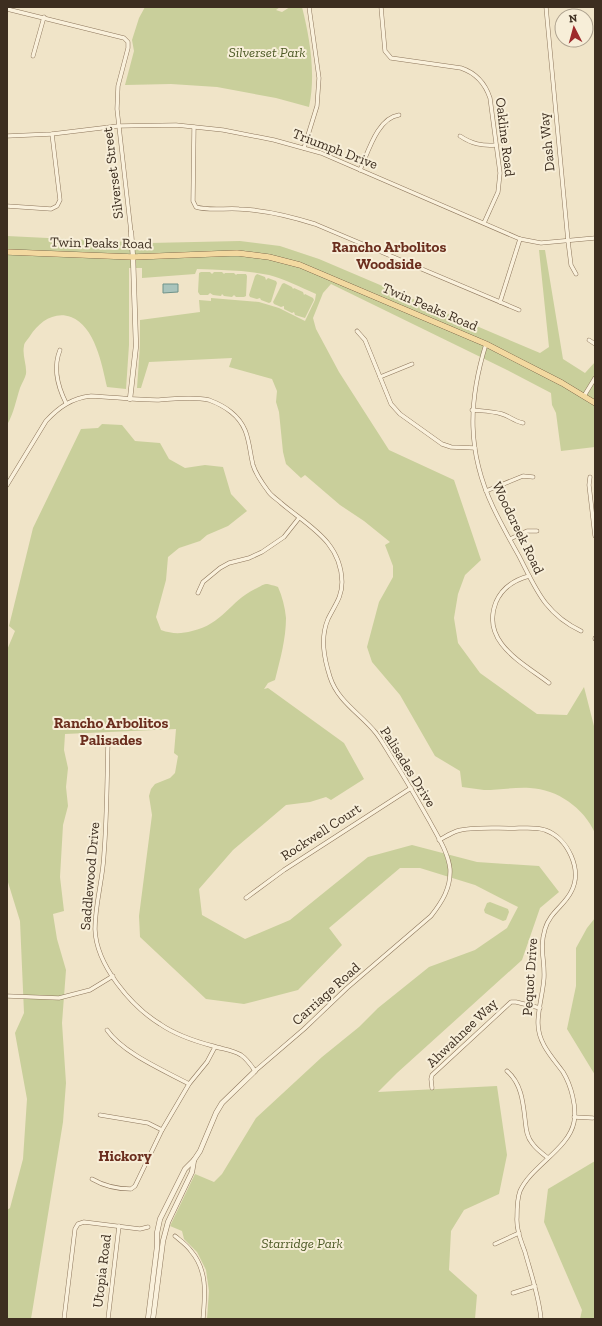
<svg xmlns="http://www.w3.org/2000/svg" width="602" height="1326" font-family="'Zilla Slab',serif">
	<rect width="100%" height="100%" fill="#f0e4c8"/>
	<!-- green -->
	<g fill="#c9cf9b">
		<path d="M 145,7 L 280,7 L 276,10 L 282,12 L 290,7 L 302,7 C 310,39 316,74 309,107 L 276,98 L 217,87 L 171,84 L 125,85 L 134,51 L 132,40 L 139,18 Z"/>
		<path d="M 7,236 L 149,243 L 240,241 L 280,246 L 319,259 L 540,353 L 549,347 L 539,250 L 545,250 L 563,359 L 585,373 L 595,362 L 595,447 L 561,451 L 556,413 L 552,405 L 551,393 L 505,369 L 331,284 L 323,293 L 313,318 L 316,329 L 339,372 L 389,450 L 454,480 L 481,560 L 465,575 L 458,594 L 454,618 L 458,643 L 480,673 L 537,714 L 567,715 L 584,687 L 595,730 L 595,833 C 584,808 557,789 530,788 C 515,787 499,790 484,790 C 477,789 469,788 462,787 L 460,771 L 435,756 L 400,695 L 372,662 L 367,647 L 379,602 L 393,577 L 393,566 L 385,545 L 390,542 L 364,521 L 340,505 L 305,475 L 301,478 L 286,464 L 283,452 L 279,412 L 276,402 L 277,391 L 272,379 L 229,367 L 232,358 L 149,362 L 141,388 L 137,388 L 140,345 L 140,320 L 200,312 L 199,300 L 211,301 L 211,298 L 259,302 L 279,308 L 305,321 L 315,300 L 316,294 C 300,287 285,279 269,275 C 246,270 221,270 197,269 L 195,274 L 142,278 L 142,268 L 129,268 L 129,345 L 126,389 L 107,387 C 102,365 95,326 71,317 C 54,311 39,322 30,336 C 28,339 24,343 24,346 C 22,355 27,365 26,374 C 25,378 22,383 20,388 C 16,400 14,413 7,425 Z"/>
		<path d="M 201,272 L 210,272 L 212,274 L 214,272 L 222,272 L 224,274 L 225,273 L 234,273 L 236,275 L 237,274 L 246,274 L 247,276 L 246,296 L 244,297 L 236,297 L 234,295 L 232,297 L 224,296 L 222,294 L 221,296 L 213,295 L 210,293 L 208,295 L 200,295 L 198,292 L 199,273 Z"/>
		<path d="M 257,274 L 265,277 L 266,280 L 268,278 L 276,281 L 277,283 L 271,302 L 269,303 L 261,300 L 260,298 L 257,299 L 250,297 L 249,295 L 255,276 Z"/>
		<path d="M 284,283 L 292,287 L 293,289 L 294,288 L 303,292 L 304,295 L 305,294 L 313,298 L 314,300 L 305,318 L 295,315 L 294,312 L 292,313 L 284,309 L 284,306 L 281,307 L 274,304 L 273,302 L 282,284 Z"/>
		<path d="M 102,424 L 122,425 L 135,441 L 160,443 L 169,459 L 185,468 L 205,465 L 223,467 L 231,494 L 247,511 L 228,526 L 207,535 L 200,541 L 179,548 L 168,557 L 166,580 L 156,617 L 161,630 C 172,634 181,634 192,631 C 223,624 229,602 255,589 C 258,588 263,584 266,584 C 269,584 275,586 278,587 C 282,596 285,607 286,618 C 286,639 280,660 275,680 L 268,683 L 264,689 L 268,688 L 344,743 L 364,779 L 331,800 L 326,797 L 310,802 L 286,805 L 233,850 L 199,889 L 202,915 L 245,939 L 290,920 L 368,857 L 412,845 L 477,862 L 539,866 L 559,892 L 540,908 L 522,960 L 397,1073 L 378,1092 L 497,1086 L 507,1155 L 499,1194 L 464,1210 L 451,1231 L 449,1270 L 477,1295 L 475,1319 L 207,1319 L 209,1291 L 206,1270 L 197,1252 L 184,1239 L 182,1231 L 170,1226 L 195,1174 L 214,1182 L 222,1174 L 256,1118 L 322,1057 L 359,1027 L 378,1008 L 429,967 L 475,950 L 507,928 L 518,907 L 475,885 L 420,868 L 400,868 L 329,928 L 342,945 L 298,990 L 244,1004 L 206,999 L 140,937 L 139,916 L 152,815 L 149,796 L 151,789 L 155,784 L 170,778 L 175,773 L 178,756 L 174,753 L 176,729 L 65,734 L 64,750 L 68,768 L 66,787 L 68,806 L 63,825 L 60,877 L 64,911 L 53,914 L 57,939 L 66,970 L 62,1023 L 66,1083 L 63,1122 L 31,1319 L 7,1319 L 7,1210 L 10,1208 L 23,1159 L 27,1099 L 15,1033 L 24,1013 L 20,921 L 7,879 L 7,650 L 15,631 L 9,626 L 33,528 L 81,429 L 98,428 Z"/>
		<path d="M 490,902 L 508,909 L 509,912 L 506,920 L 503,921 L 485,913 L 484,910 L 487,903 Z"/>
		<path d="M 595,918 L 595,1075 L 567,1029 L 576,986 L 576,948 L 587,928 Z"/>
		<path d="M 595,1161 L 595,1319 L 580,1319 L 582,1310 L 544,1222 L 548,1189 Z"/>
	</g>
	<!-- water -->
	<path fill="#a9c4bc" stroke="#6f938a" d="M 163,284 L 178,284 L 178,292 L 163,293 Z"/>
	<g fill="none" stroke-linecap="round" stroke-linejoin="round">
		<!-- minor casing -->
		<g stroke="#8d765c" stroke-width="4.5">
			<g id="minor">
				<path d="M 381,7 L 385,51 L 391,58 L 461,68 C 476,73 485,83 490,98 L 500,173 L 498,192 L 484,223"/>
				<path d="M 546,7 L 568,241 L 571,265 L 576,274"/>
				<path d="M 7,9 L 124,38 L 128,42 L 128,48 L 118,86 L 117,109 L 131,232"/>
				<path d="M 33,56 L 44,17"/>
				<path d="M 194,127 L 193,201 L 196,207 C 209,211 225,208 239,209 C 266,210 290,216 315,224 L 519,310"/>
				<path d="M 7,136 L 52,134 L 118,126 L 176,125 L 223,130 L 274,140 L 321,153 L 520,239 L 541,243 L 595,238"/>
				<path d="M 460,136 C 472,144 482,146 496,145"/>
				<path d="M 304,148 L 317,106 L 319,78 L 309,7"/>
				<path d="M 360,170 C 368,153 377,118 399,115"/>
				<path d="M 7,206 L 51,209 L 57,206 L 60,200 L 52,134"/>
				<path d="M 500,302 L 520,239"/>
				<path d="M 357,331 L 365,340 L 391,404 L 400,414 L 442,444 L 451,447 L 475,448"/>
				<path d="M 589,340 L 595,344"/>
				<path d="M 486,344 C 468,402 467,452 493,507 C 501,524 510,540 519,556 C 536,589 545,614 581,631"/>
				<path d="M 60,350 C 53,367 58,387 66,403"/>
				<path d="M 380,377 L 412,364"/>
				<path d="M 584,396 L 595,378"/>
				<path d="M 472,410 C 482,411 492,411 502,414 C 509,416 514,421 523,423"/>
				<path d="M 590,477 L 589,485 L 595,536"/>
				<path d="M 7,485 L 46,421 C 59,407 72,398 91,396 C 113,397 135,400 157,400 C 173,399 193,396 209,400 C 217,403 225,407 231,412 C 250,427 248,445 253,465 C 256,475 262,483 268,491 C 271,496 277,499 281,503 C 308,526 341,541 342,582 C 342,598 334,606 328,619 C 320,638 324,658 330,677 C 338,702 361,714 376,733 C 383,742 388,752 394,761 C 407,781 418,801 430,822 C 438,837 448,852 450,869 C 451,888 442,902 431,916 L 347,988 L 304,1029 L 255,1071 C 251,1065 247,1059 241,1055 C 233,1050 222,1049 213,1046 C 194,1041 176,1035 160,1024 C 131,1006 96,965 95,929 C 95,904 103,879 104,854 C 107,817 107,779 108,742"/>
				<path d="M 486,491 L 523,476 L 533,477"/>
				<path d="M 510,539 L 527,531 L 537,531"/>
				<path d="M 529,576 C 514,580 502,588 496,602 C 480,642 523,663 549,683"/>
				<path d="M 198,593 L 203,582 L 220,568 L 229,563 L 249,558 L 262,552 L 284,537 L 299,518"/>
				<path d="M 595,638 L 595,639"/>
				<path d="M 439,840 C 445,837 451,833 457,831 C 474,826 501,829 519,828 C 528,828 537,827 545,830 C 568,838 583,870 571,892 C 564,906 550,912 545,929 C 539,949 545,959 544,978 C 543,993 538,1008 538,1023 C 538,1043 552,1057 563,1072 C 571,1085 577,1107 574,1122 C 569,1149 531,1166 520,1191 C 517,1199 517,1209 517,1217 C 516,1229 521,1241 525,1252 C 531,1274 539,1296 541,1319"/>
				<path d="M 246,898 L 284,870 L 411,788"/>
				<path d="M 7,996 L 59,998 L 90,990 L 113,976"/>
				<path d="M 107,1030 C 123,1053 163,1070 189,1084"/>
				<path d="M 507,1071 C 521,1083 523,1101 525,1119 C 526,1127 526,1136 532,1143 C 536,1149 543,1154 548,1158"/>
				<path d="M 432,1088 L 431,1079 L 432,1075 L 511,1002 L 516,1002 L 540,1008"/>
				<path d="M 100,1115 L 148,1123 L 162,1130"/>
				<path d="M 574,1117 L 593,1118"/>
				<path d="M 92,1179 C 104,1186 118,1189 131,1189 L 135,1186 L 162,1130 L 189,1084 L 207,1062 L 215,1047"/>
				<path d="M 175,1236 C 181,1241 187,1245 191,1251 C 208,1271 205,1295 203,1319"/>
				<path d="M 495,1244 L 519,1233"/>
				<path d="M 513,1293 L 535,1286"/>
				<path d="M 64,1319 L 75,1229 L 78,1224 L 84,1222 L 140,1229 L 148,1227"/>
				<path d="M 108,1319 L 119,1226"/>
			</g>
		</g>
		<!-- tertiary casing -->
		<g stroke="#8d765c" stroke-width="5.5">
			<g id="tertiary">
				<path d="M 130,399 L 136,346 L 133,257 L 131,232"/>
				<path d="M 148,1319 L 157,1247 L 157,1233 L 160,1219 L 185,1169 L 194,1160 L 200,1151 L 216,1113 L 222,1103 L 255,1071"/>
				<path d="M 153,1319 L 163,1241 L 168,1222 L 192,1172 L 194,1160"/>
			</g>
		</g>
		<!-- primary casing -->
		<g stroke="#5b4430" stroke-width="6">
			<path id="primary" d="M 7,252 L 133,257 L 237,253 L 269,257 L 300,265 L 486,344 L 562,383 L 595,403"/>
		</g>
		<!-- minor -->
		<use href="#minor" stroke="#faf1dc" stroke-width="3.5"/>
		<!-- tertiary -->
		<use href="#tertiary" stroke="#faf1dc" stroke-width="4.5"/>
		<!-- primary -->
		<use href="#primary" stroke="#f3d9a0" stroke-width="5.5"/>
	</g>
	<g text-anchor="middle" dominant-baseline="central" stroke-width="4" stroke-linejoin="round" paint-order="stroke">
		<!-- park labels -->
		<g font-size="14" font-style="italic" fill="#4d5a26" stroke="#f7eed8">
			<text x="267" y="52">Silverset Park</text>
			<text x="302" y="1243">Starridge Park</text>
		</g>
		<!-- street labels -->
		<g font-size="14" fill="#3d2e20" stroke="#f7eed8">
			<text transform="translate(505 137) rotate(83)">Oakline Road</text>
			<text transform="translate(547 142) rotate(-96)">Dash Way</text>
			<text transform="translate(335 149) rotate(21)">Triumph Drive</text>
			<text transform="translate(113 173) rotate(-97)">Silverset Street</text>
			<text transform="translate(101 243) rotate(1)">Twin Peaks Road</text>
			<text transform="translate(430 307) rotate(23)">Twin Peaks Road</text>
			<text transform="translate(518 528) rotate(64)">Woodcreek Road</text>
			<text transform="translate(408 767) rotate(58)">Palisades Drive</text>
			<text transform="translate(321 832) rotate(-33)">Rockwell Court</text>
			<text transform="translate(90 876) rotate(-85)">Saddlewood Drive</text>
			<text transform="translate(530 977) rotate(-86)">Pequot Drive</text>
			<text transform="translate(326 994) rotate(-42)">Carriage Road</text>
			<text transform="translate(462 1033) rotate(-44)">Ahwahnee Way</text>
			<text transform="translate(102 1271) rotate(-83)">Utopia Road</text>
		</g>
		<!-- neighbourhood labels -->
		<g font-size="15" font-weight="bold" fill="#6b2e1e" stroke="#f7eed8">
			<text x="389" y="247">Rancho Arbolitos<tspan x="389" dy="17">Woodside</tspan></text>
			<text x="111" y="723">Rancho Arbolitos<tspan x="111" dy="17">Palisades</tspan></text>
			<text x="125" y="1156">Hickory</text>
		</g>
	</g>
	<!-- border -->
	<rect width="602" height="1326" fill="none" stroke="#3d2e20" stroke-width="16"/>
	<!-- north arrow -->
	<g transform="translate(574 28) rotate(354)"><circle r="19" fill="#f7eed8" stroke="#ada18e"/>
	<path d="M0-3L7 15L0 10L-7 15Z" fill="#9e2a2b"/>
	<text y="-6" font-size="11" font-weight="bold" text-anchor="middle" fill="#3d2e20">N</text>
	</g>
</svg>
